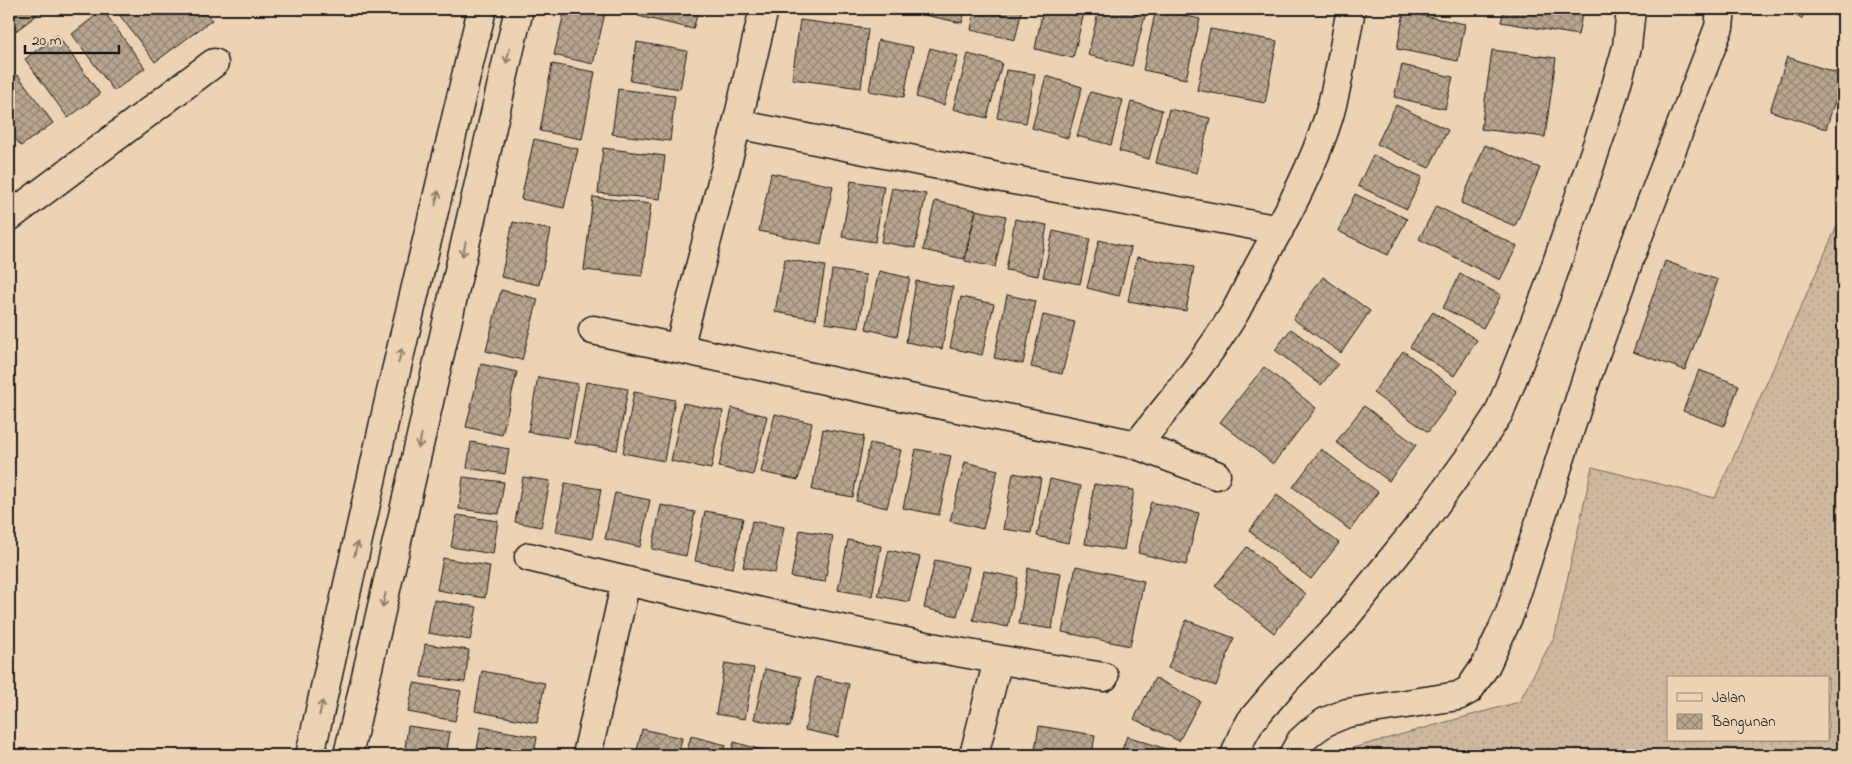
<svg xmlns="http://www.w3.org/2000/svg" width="1852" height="764" font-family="'Indie Flower',sans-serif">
	<defs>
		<pattern id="grass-dots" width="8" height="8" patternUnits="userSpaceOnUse" patternTransform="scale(1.25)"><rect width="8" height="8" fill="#cdb89d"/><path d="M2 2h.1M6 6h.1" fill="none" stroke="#af9e87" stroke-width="1.8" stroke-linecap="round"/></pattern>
		<pattern id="building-cross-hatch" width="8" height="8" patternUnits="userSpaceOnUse" patternTransform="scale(1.25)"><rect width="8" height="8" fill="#b8a58e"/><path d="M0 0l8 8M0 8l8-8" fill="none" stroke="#958673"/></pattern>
	</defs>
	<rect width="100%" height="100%" fill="#ebd3b3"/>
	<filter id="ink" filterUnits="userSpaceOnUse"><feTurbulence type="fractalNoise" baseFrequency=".02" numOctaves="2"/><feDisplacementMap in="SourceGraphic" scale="10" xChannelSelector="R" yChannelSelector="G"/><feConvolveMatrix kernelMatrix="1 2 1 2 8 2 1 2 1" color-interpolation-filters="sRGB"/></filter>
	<g filter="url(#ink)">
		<!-- grass -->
		<path fill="url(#grass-dots)" stroke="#746a5c" fill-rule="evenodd" d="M 1843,213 L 1843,755 L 1327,755 L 1519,702 L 1555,635 L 1592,467 L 1715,498 ZM 1668,678 L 1828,678 L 1828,740 L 1668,740 Z"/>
		<!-- building -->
		<g fill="url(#building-cross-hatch)" stroke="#1c1c1c">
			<path d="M 9,9 L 45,9 L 13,33 L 9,28 Z"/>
			<path d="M 115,9 L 204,9 L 212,20 L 155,62 Z"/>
			<path d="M 565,9 L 606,9 L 593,64 L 554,55 Z"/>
			<path d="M 640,9 L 699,9 L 693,29 L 638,16 Z"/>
			<path d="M 927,9 L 965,9 L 962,23 L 925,15 Z"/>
			<path d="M 975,9 L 1022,9 L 1015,40 L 971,30 Z"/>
			<path d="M 1043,9 L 1085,9 L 1073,58 L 1035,49 Z"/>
			<path d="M 1099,9 L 1131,9 L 1146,12 L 1132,66 L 1088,55 Z"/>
			<path d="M 1156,9 L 1200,19 L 1186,79 L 1143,70 Z"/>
			<path d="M 1504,9 L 1583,9 L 1578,35 L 1501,22 Z"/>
			<path d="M 1788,9 L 1809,9 L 1801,19 Z"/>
			<path d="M 103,10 L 145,68 L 114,91 L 72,34 Z"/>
			<path d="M 1404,12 L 1465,24 L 1458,61 L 1397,49 Z"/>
			<path d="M 800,20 L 868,29 L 861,88 L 792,79 Z"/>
			<path d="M 1210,29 L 1277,41 L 1265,103 L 1197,90 Z"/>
			<path d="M 57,35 L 100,94 L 68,118 L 25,59 Z"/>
			<path d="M 878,40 L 913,47 L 904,97 L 869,91 Z"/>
			<path d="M 637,42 L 687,51 L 680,89 L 630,81 Z"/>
			<path d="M 930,48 L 958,56 L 944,105 L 916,97 Z"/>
			<path d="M 1492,50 L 1556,58 L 1545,137 L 1481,129 Z"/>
			<path d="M 968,54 L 1002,63 L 987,118 L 953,109 Z"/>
			<path d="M 1787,57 L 1843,75 L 1826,129 L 1770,111 Z"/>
			<path d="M 552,64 L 595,72 L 582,139 L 540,131 Z"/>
			<path d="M 1402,65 L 1453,77 L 1445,109 L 1394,97 Z"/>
			<path d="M 1006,70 L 1035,74 L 1026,123 L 997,118 Z"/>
			<path d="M 18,75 L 53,123 L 21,146 L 9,130 L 9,82 Z"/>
			<path d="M 1046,76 L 1082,87 L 1068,138 L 1032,128 Z"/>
			<path d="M 618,89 L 675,96 L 670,141 L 612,134 Z"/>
			<path d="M 1090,92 L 1123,100 L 1111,145 L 1077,136 Z"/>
			<path d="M 1131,102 L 1162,110 L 1149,159 L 1119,151 Z"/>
			<path d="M 1396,105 L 1448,130 L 1429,168 L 1377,144 Z"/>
			<path d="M 1169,109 L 1210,118 L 1197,173 L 1156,163 Z"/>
			<path d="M 534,139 L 578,149 L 564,208 L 521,199 Z"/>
			<path d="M 1485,145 L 1540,168 L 1515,226 L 1461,203 Z"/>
			<path d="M 603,148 L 665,156 L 660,199 L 598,193 Z"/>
			<path d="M 1373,155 L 1422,177 L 1407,209 L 1358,186 Z"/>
			<path d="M 771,173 L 833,186 L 821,244 L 759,231 Z"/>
			<path d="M 851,181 L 884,186 L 875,242 L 842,237 Z"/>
			<path d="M 892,188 L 926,194 L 915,248 L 881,242 Z"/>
			<path d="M 1355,194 L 1407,219 L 1388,255 L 1338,231 Z"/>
			<path d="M 593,197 L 651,204 L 642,276 L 584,270 Z"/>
			<path d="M 935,201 L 976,210 L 964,259 L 923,250 Z"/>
			<path d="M 1436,206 L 1517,246 L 1500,280 L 1419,239 Z"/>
			<path d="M 976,210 L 1006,216 L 995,267 L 965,261 Z"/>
			<path d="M 1015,219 L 1047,225 L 1038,276 L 1006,270 Z"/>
			<path d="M 513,222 L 551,230 L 539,285 L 501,277 Z"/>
			<path d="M 1053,231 L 1090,239 L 1080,284 L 1043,277 Z"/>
			<path d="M 1099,240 L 1131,248 L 1119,296 L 1087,288 Z"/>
			<path d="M 1137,257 L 1194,267 L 1186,311 L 1128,301 Z"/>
			<path d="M 785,259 L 825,266 L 816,319 L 775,312 Z"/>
			<path d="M 1665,261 L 1718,280 L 1685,370 L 1633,352 Z"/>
			<path d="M 832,270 L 866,275 L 859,328 L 825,323 Z"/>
			<path d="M 879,271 L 910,278 L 897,336 L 866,329 Z"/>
			<path d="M 1460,274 L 1501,295 L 1483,328 L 1443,308 Z"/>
			<path d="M 1323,277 L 1370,311 L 1341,353 L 1293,319 Z"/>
			<path d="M 916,281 L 953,287 L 942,349 L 906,342 Z"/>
			<path d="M 501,290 L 538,299 L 522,360 L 486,351 Z"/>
			<path d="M 1007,295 L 1036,301 L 1023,364 L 994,358 Z"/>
			<path d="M 961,297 L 994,304 L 982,355 L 950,348 Z"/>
			<path d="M 1433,312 L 1477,340 L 1454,376 L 1410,347 Z"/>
			<path d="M 1043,315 L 1075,322 L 1062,374 L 1031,367 Z"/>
			<path d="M 1291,329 L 1338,364 L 1321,385 L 1275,350 Z"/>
			<path d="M 1403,351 L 1458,391 L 1428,432 L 1373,393 Z"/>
			<path d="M 481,364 L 517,372 L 502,435 L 466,427 Z"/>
			<path d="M 1264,367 L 1316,408 L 1273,464 L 1220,422 Z"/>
			<path d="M 1699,370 L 1739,385 L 1724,426 L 1683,411 Z"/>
			<path d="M 538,377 L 578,384 L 569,438 L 528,432 Z"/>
			<path d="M 586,382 L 628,389 L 617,450 L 575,443 Z"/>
			<path d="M 634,392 L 675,400 L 664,461 L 623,453 Z"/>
			<path d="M 683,403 L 723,411 L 711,469 L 671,461 Z"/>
			<path d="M 1364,406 L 1416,445 L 1389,481 L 1336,442 Z"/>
			<path d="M 732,408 L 767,416 L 753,475 L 719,467 Z"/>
			<path d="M 775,414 L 812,423 L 798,480 L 761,472 Z"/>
			<path d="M 823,429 L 864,436 L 853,497 L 812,490 Z"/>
			<path d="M 471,442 L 509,449 L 505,474 L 467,468 Z"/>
			<path d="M 870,443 L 901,450 L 887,508 L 856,501 Z"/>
			<path d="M 916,449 L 951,456 L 939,515 L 903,508 Z"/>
			<path d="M 1321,449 L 1378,492 L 1350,530 L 1293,487 Z"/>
			<path d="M 965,462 L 998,470 L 983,529 L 950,521 Z"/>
			<path d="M 1013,473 L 1041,478 L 1031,533 L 1003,529 Z"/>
			<path d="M 463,477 L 504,482 L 499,514 L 459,509 Z"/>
			<path d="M 523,477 L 550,481 L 541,527 L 515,522 Z"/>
			<path d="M 1050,479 L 1081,486 L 1068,543 L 1037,536 Z"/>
			<path d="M 565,483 L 601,489 L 592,539 L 556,532 Z"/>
			<path d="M 1094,484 L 1134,490 L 1124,550 L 1085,544 Z"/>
			<path d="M 615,493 L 650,500 L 640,547 L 605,539 Z"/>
			<path d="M 1277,495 L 1339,543 L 1311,579 L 1249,531 Z"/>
			<path d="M 1151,502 L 1199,513 L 1186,565 L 1138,553 Z"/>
			<path d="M 661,505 L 695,512 L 686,556 L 652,549 Z"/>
			<path d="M 705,511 L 743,518 L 733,568 L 695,561 Z"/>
			<path d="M 457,515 L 498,521 L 493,554 L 451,547 Z"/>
			<path d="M 752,521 L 784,527 L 775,573 L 743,567 Z"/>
			<path d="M 800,530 L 833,536 L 825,582 L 791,577 Z"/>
			<path d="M 848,540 L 881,546 L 872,596 L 838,590 Z"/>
			<path d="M 1247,547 L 1306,594 L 1274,633 L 1215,586 Z"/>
			<path d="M 889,550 L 920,557 L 909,602 L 878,596 Z"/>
			<path d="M 443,558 L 490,566 L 485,598 L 437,590 Z"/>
			<path d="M 935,560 L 969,567 L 957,616 L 924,608 Z"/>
			<path d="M 1076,566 L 1144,581 L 1130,646 L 1062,632 Z"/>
			<path d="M 1028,568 L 1061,573 L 1052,629 L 1019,624 Z"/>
			<path d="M 984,571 L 1018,578 L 1008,627 L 973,620 Z"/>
			<path d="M 434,600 L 477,607 L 470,640 L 428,633 Z"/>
			<path d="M 1186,620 L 1234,638 L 1216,686 L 1168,668 Z"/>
			<path d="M 425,644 L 469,650 L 465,682 L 421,677 Z"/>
			<path d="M 725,663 L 754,668 L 745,719 L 716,714 Z"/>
			<path d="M 765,669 L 801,677 L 790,727 L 754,719 Z"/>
			<path d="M 482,671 L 545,683 L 537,723 L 475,711 Z"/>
			<path d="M 816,677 L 849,684 L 838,737 L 805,730 Z"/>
			<path d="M 1155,678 L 1200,701 L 1179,741 L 1134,719 Z"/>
			<path d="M 414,683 L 461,691 L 455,721 L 408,712 Z"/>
			<path d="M 408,726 L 450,732 L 446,755 L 404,755 Z"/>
			<path d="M 1039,726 L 1095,735 L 1092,755 L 1034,755 Z"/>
			<path d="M 481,727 L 537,737 L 534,755 L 476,755 Z"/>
			<path d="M 642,729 L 682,738 L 678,755 L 636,755 Z"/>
			<path d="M 691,736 L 726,745 L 723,755 L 686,755 Z"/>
			<path d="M 1127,736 L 1181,754 L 1180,755 L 1120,755 Z"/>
			<path d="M 734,742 L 769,752 L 768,755 L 731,755 Z"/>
		</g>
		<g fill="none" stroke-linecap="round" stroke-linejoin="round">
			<!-- minor casing -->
			<g stroke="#1c1c1c" stroke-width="31">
				<g id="minor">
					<path d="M 737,124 L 1003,178 L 1279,230"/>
					<path d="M 9,217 L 214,63"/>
					<path d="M 593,330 L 909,398 L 1137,445 L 1216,475"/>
					<path d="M 679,348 L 737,124 L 764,9"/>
					<path d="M 1137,445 C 1171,402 1206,360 1234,314 C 1244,296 1252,278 1262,260 C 1287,215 1314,165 1329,116 C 1339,81 1344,45 1351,9"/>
					<path d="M 529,557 C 719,605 911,647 1104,677"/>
					<path d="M 310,755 L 390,396 L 482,9"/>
					<path d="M 348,755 L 519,9"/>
					<path d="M 587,755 L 626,581"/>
					<path d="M 974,755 L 998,660"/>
					<path d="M 1235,755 L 1242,737 L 1251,721 L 1284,682 L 1340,624 L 1427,516 L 1474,451 L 1499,413 L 1547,292 L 1610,107 L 1627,47 L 1631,9"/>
					<path d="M 1293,755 L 1301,741 L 1311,732 L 1325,722 L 1347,713 L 1458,696 L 1469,690 L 1486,665 L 1510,613 L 1589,371 L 1629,260 L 1719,27 L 1721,9"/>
				</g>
			</g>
			<!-- minor -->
			<use href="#minor" stroke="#ebd3b3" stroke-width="28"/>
		</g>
		<!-- one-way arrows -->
		<defs><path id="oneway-shaft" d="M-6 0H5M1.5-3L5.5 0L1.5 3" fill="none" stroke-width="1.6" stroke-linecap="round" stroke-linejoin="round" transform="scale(1.25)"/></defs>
		<g stroke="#8e816f">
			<use href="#oneway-shaft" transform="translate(508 56) rotate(103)"/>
			<use href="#oneway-shaft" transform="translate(437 198) rotate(-77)"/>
			<use href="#oneway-shaft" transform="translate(464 249) rotate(103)"/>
			<use href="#oneway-shaft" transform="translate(400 356) rotate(-77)"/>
			<use href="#oneway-shaft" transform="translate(420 441) rotate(103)"/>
			<use href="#oneway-shaft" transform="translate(356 549) rotate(-77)"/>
			<use href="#oneway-shaft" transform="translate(384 600) rotate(103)"/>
			<use href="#oneway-shaft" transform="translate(321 708) rotate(-77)"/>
		</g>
	</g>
	<!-- margin -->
	<rect width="1852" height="764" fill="none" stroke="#ebd3b3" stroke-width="30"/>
	<rect x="15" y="15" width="1822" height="734" fill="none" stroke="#1c1c1c" stroke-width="2" filter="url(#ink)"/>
	<!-- legend -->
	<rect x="1667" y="676" width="162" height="65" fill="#ebd3b3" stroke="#988a77"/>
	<rect x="1677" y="693" width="25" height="8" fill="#ebd3b3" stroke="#988a77"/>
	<text x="1712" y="702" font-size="15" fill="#1c1c1c">Jalan</text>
	<rect x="1677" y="714" width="25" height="15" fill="url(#building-cross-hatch)" stroke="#988a77"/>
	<text x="1712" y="726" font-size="15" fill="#1c1c1c">Bangunan</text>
	<!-- scale -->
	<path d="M25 45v8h94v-8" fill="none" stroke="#1c1c1c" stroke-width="2.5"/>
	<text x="32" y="45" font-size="15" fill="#1c1c1c" stroke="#ebd3b3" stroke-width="4" paint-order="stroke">20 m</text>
</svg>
